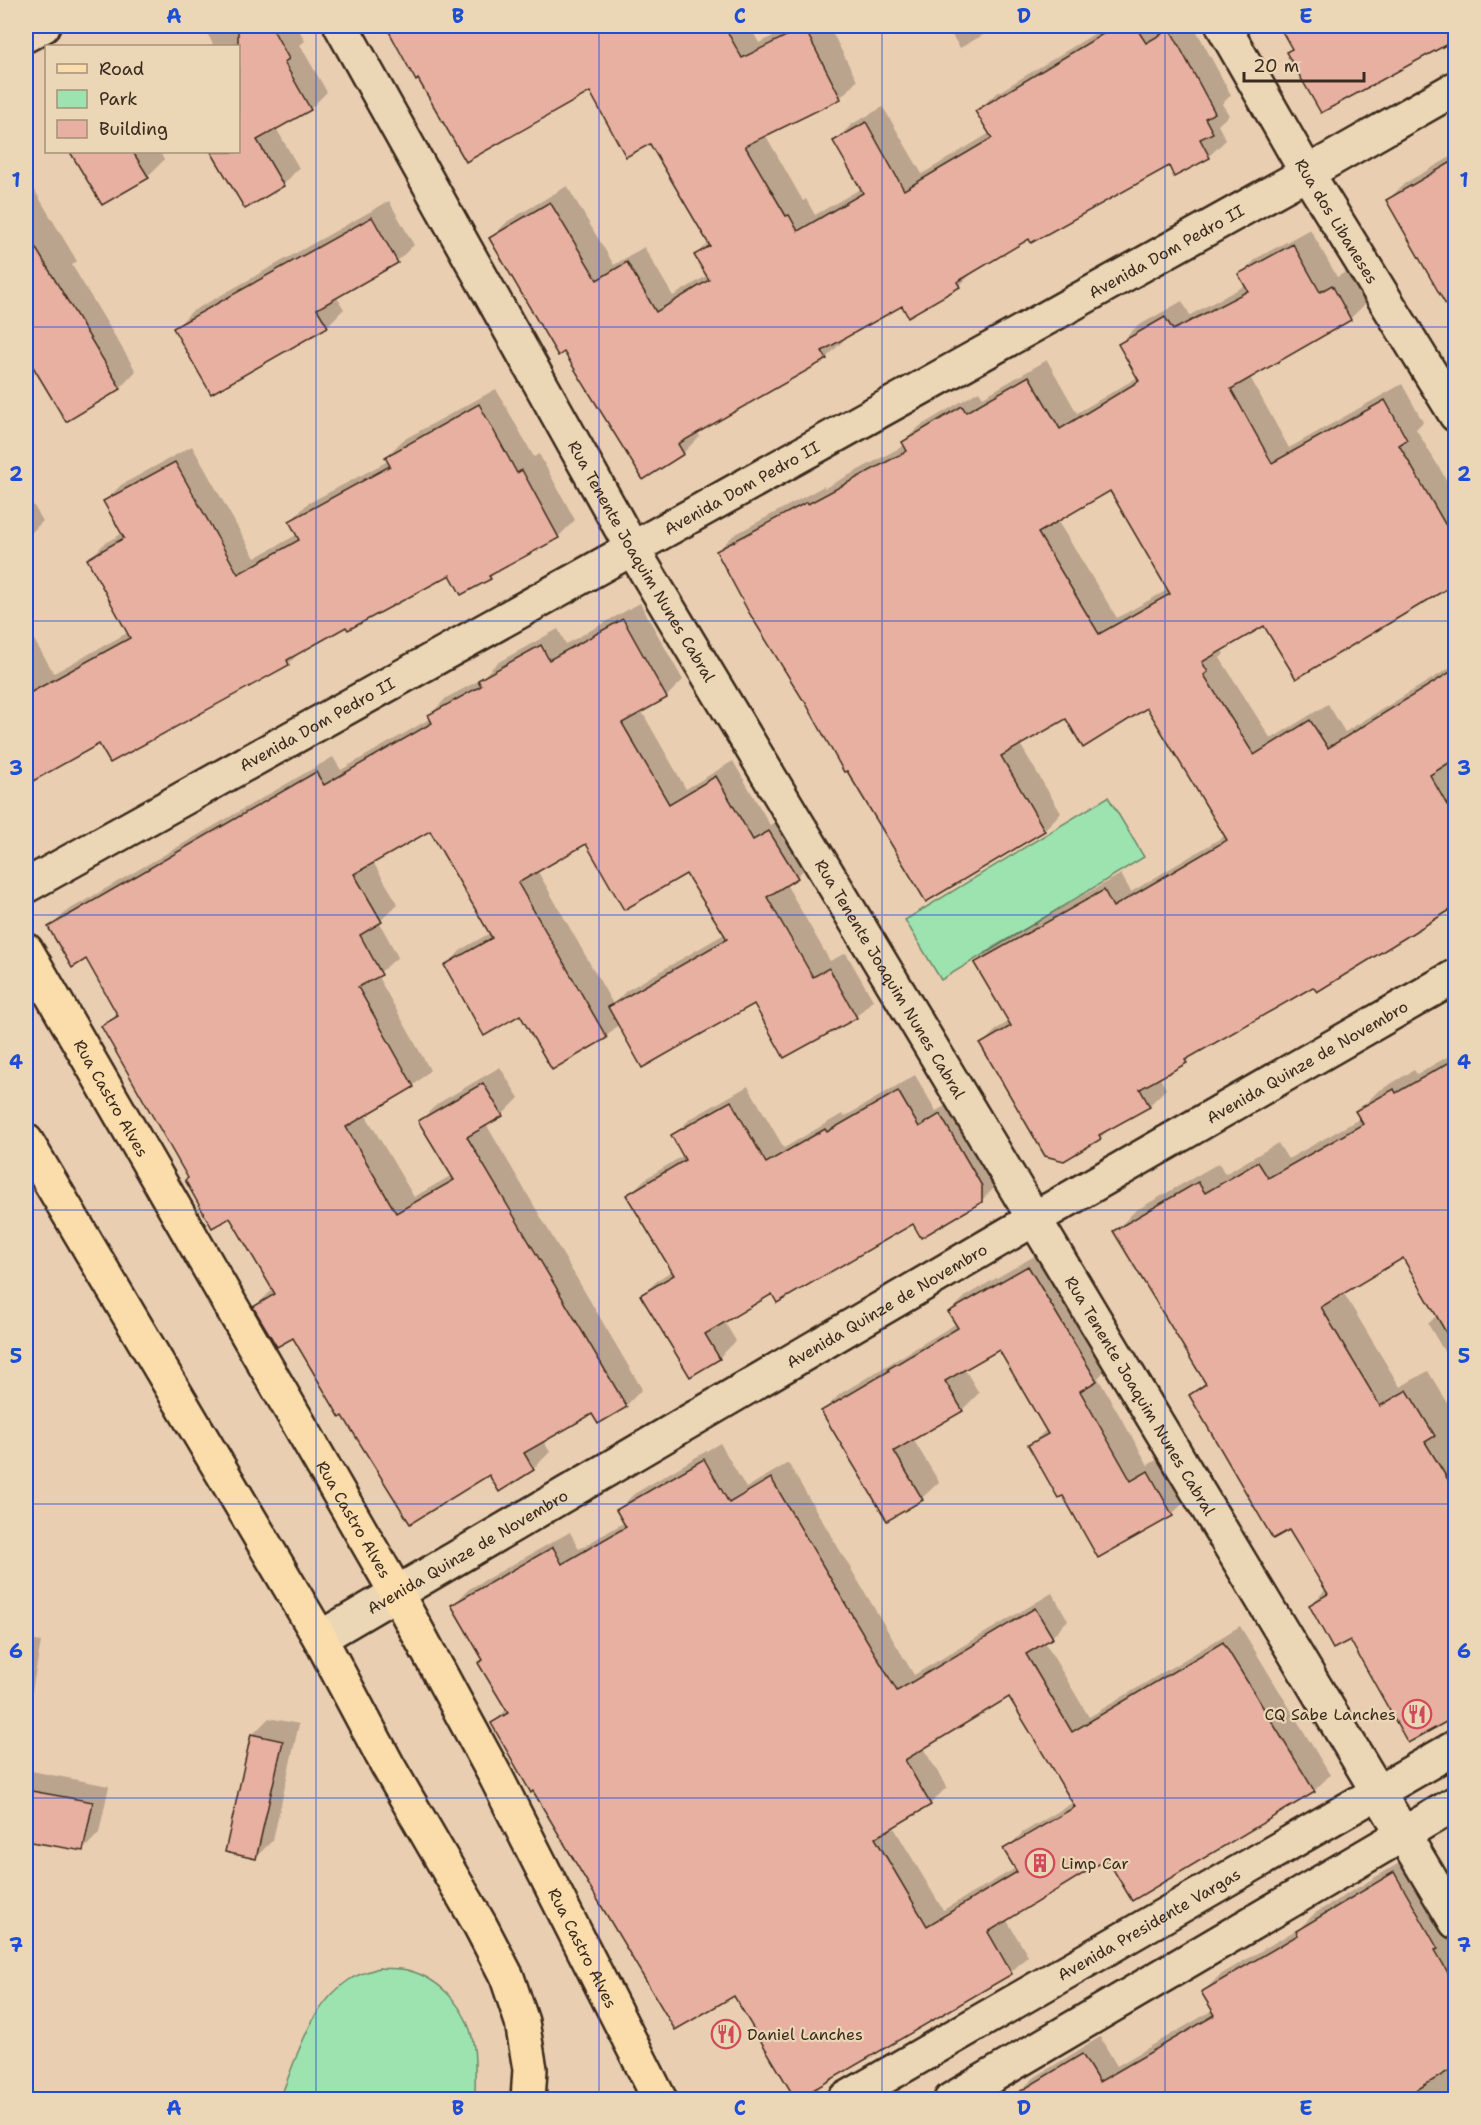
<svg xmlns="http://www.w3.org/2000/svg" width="1481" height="2125" font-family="'Shantell Sans',sans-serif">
	<rect width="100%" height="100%" fill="#eaceb1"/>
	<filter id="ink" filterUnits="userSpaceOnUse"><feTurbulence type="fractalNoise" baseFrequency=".0167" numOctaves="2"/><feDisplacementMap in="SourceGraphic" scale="12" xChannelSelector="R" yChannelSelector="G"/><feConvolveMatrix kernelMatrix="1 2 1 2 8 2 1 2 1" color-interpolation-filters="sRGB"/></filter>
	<g filter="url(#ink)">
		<!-- green -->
		<g fill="#9de3b0" stroke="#6c8667" stroke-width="1.5">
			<path d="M 1108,797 L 1144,857 L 941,980 L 905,920 Z"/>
			<path d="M 379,1968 C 388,1969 399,1968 407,1970 C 443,1979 470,2012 474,2048 C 476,2065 475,2082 475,2099 L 280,2099 C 297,2057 309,2007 349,1980 C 357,1974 370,1971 379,1968 Z"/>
		</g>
		<!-- shadow -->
		<g fill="#0003" fill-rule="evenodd">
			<path d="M 203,26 L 297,26 L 305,41 L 300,45 L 327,92 L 310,109 L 276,128 L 299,168 L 283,185 L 245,206 L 213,152 L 238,152 L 238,46 L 214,46 Z"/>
			<path d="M 387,26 L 750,26 L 759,43 L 793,26 L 829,26 L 857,81 L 840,98 L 765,134 L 803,201 L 806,199 L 815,215 L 862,188 L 835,141 L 852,124 L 883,107 L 922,174 L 990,133 L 977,111 L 994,95 L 1107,26 L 1162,26 L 1164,28 L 1167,26 L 1194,26 L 1231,95 L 1222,104 L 1229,115 L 1218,125 L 1226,140 L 1209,156 L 1169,164 L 1029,237 L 976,269 L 959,286 L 902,304 L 841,339 L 843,341 L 826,358 L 697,432 L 700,436 L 683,453 L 565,350 L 491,238 L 508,221 L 567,186 L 614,265 L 644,247 L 673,296 L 708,275 L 696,255 L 709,242 L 651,142 L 591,90 L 416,79 Z"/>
			<path d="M 946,26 L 999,26 L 960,48 Z"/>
			<path d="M 1280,26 L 1456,26 L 1456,38 L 1321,111 L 1288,52 L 1293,48 Z"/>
			<path d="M 72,152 L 162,152 L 160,152 L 164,160 L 148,176 L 102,203 Z"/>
			<path d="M 1456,154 L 1456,306 L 1450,309 L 1388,200 L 1405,183 Z"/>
			<path d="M 26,176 L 77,261 L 72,265 L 136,371 L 120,388 L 66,420 L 26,352 Z"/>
			<path d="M 389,201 L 414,245 L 397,261 L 336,296 L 344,309 L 327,326 L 175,329 L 191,312 Z"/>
			<path d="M 1310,229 L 1337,277 L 1349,270 L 1367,302 L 1350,319 L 1250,377 L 1289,448 L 1402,384 L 1423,422 L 1416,429 L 1456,496 L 1456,582 L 1296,677 L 1265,624 L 1221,649 L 1224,654 L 1220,658 L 1271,739 L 1328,704 L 1345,732 L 1456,664 L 1456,757 L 1448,762 L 1456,774 L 1456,906 L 1317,990 L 1314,984 L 1194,1053 L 1186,1061 L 1159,1076 L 1166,1089 L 1149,1106 L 1111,1127 L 1100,1138 L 982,1044 L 998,1028 L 1010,1021 L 976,963 L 993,946 L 1121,874 L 1131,892 L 1226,835 L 1148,706 L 1067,717 L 1020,744 L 1061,813 L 1044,830 L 926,900 L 717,551 L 734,535 L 824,486 L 825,488 L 905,445 L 903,442 L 920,426 L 979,391 L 983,397 L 1047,360 L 1077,413 L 1138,377 L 1120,344 L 1136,327 L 1182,301 L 1190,315 L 1246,285 L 1240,275 L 1257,258 ZM 1110,489 L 1169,589 L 1117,618 L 1057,520 Z"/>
			<path d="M 496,389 L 534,457 L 539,454 L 575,520 L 558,537 L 497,570 L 490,578 L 451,573 L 347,625 L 303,649 L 288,664 L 100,742 L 26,783 L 26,627 L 54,673 L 129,632 L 88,560 L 105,543 L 123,533 L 105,501 L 121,485 L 192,446 L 255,558 L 298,534 L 291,521 L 307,504 L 388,461 L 386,457 L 403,440 Z"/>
			<path d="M 26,493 L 43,521 L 26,538 Z"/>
			<path d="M 640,603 L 683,680 L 666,697 L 641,710 L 686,789 L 733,761 L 770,825 L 786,815 L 814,860 L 797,876 L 786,884 L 830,961 L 846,953 L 873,1000 L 856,1017 L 755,1002 L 619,1024 L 606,1037 L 521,1013 L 446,966 L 462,949 L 490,933 L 431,828 L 373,862 L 398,904 L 379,922 L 398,957 L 377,975 L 430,1070 L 413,1086 L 365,1114 L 414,1197 L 452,1175 L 420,1121 L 437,1104 L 500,1067 L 519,1098 L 502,1115 L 486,1124 L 642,1389 L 626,1406 L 592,1412 L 543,1440 L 550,1452 L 533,1469 L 500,1490 L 490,1473 L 255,1307 L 273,1289 L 230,1216 L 190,1177 L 103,1026 L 118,1012 L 87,957 L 50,927 L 67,911 L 333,757 L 341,770 L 431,718 L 430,715 L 446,698 L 480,680 L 497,663 L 558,629 L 566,644 ZM 586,842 L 687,872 L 726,933 L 626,991 L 613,1004 L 537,870 Z"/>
			<path d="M 1456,1052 L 1456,1354 L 1448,1358 L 1428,1324 L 1438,1314 L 1404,1256 L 1343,1292 L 1400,1387 L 1428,1371 L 1456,1418 L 1456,1715 L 1409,1741 L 1351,1638 L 1311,1605 L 1326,1589 L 1289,1528 L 1191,1395 L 1206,1381 L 1115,1231 L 1135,1211 L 1219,1163 L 1225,1174 L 1278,1143 L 1288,1159 L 1361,1118 L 1357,1112 L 1377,1092 L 1414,1070 L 1417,1074 Z"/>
			<path d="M 915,1075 L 936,1111 L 957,1099 L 998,1184 L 981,1201 L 913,1222 L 773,1292 L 724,1321 L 736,1341 L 719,1358 L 642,1295 L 659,1279 L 673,1270 L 628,1196 L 645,1179 L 684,1155 L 673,1136 L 690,1119 L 748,1086 L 784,1148 L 842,1114 L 844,1117 Z"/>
			<path d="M 1045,1250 L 1112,1363 L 1098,1378 L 1148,1465 L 1165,1455 L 1189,1498 L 1172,1514 L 1064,1494 L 1030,1445 L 1047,1429 L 999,1348 L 964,1368 L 979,1393 L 962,1410 L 913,1439 L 939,1482 L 922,1498 L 888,1519 L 823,1411 L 840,1394 L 957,1323 L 950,1312 L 967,1295 Z"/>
			<path d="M 720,1443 L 746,1488 L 788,1463 L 914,1675 L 1052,1593 L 1068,1620 L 1052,1637 L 1044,1641 L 1089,1717 L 1240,1626 L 1330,1775 L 1314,1791 L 1107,1857 L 1006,1919 L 1028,1956 L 1011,1972 L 797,2098 L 735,1994 L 493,1723 L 507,1709 L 484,1659 L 453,1605 L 469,1589 L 570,1532 L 579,1549 L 625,1522 L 618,1510 L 634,1494 ZM 1010,1695 L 1074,1802 L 1022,1833 L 1005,1850 L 1016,1868 L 943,1910 L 893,1826 L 930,1804 L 947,1787 L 923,1748 Z"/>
			<path d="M 26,1639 L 41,1642 L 26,1723 Z"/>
			<path d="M 269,1718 L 299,1724 L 273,1840 L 256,1857 L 252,1735 Z"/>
			<path d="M 26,1770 L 109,1786 L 99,1833 L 83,1850 L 26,1839 Z"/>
			<path d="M 1411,1856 L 1456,1938 L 1456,2100 L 1020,2100 L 1017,2094 L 1035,2077 L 1100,2037 L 1117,2066 L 1213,2010 L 1203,1992 L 1220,1975 L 1301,1927 L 1315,1913 Z"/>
		</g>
		<!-- building -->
		<g fill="#e8b0a0" stroke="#3b2a1e" stroke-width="1.5" fill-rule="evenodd">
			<path d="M 238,26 L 271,26 L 289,59 L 284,62 L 311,110 L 257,140 L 284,186 L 245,209 L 211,152 L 238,152 Z"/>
			<path d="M 386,26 L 724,26 L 742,58 L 804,27 L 841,99 L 745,146 L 786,216 L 789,215 L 798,231 L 863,193 L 833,141 L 866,122 L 904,190 L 992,138 L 975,111 L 1116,26 L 1135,26 L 1146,43 L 1170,29 L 1215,113 L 1205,118 L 1213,133 L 1200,139 L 1210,158 L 1174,177 L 1169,166 L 1031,243 L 1029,239 L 957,282 L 960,287 L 908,317 L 902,306 L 822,351 L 827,359 L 678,444 L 684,454 L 643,480 L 564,352 L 558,356 L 489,238 L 550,202 L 597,280 L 627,262 L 656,312 L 709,280 L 694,255 L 710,246 L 650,144 L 626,157 L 590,92 L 466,162 L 418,79 L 416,81 Z"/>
			<path d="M 1279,26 L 1455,26 L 1455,40 L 1321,113 L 1286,52 L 1292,49 Z"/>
			<path d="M 70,152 L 133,152 L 149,178 L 102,205 Z"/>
			<path d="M 1455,160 L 1455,321 L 1386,200 Z"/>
			<path d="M 372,217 L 398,263 L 317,309 L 328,327 L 211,394 L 173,328 Z"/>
			<path d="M 26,232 L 121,389 L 66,422 L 26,355 Z"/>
			<path d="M 1293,244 L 1320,292 L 1332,285 L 1351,320 L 1231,389 L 1272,463 L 1385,400 L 1407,440 L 1399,445 L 1455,541 L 1455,584 L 1296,679 L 1264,626 L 1202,662 L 1208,672 L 1204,675 L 1254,755 L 1310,720 L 1328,748 L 1455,669 L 1455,759 L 1430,775 L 1455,819 L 1455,907 L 1317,992 L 1313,987 L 1185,1060 L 1187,1063 L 1140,1089 L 1150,1107 L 1099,1135 L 1101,1139 L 1064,1161 L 1045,1156 L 980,1044 L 1011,1026 L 974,963 L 1104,890 L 1113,907 L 1227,840 L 1147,708 L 1083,748 L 1066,719 L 1001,756 L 1045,831 L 926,902 L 847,771 L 844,772 L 804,700 L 803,700 L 748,611 L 716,551 L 807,502 L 808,504 L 907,451 L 902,442 L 962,406 L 966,412 L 1029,376 L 1060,429 L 1139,381 L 1118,344 L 1165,317 L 1173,330 L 1248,291 L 1238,274 ZM 1110,491 L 1170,594 L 1099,634 L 1038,533 Z"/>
			<path d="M 479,404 L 517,473 L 522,470 L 559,538 L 489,576 L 491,579 L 461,595 L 450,575 L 348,630 L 346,627 L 287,660 L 289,665 L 110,763 L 99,744 L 26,785 L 26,695 L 130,638 L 87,559 L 124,538 L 103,501 L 175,462 L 238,574 L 299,540 L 289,521 L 390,466 L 385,457 Z"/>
			<path d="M 623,619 L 667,698 L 622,723 L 669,804 L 716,776 L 753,840 L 769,831 L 798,878 L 767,897 L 813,977 L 829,968 L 857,1018 L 784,1058 L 754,1004 L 642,1068 L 608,1007 L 727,939 L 686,874 L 624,910 L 586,844 L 518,883 L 607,1038 L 552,1070 L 520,1015 L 484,1036 L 444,965 L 492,938 L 430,831 L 354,874 L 382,922 L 360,935 L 382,975 L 358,987 L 414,1087 L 346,1127 L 396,1213 L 454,1180 L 418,1121 L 483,1083 L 503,1116 L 467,1137 L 627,1407 L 598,1424 L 592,1414 L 524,1453 L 534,1470 L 499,1492 L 489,1475 L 410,1524 L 343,1416 L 340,1418 L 293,1338 L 277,1347 L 253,1307 L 275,1294 L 230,1218 L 212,1228 L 185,1180 L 188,1178 L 101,1026 L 118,1016 L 86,959 L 72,968 L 48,927 L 316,772 L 324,785 L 432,723 L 428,715 L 481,686 L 478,680 L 541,645 L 549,660 Z"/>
			<path d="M 1455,1059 L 1455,1348 L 1403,1258 L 1321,1307 L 1380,1406 L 1407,1390 L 1435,1436 L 1425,1442 L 1455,1491 L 1455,1717 L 1408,1743 L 1350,1640 L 1333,1649 L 1309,1605 L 1328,1594 L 1289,1530 L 1273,1539 L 1189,1395 L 1206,1384 L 1113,1231 L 1198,1182 L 1205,1193 L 1258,1162 L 1268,1178 L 1363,1124 L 1355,1111 L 1394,1089 L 1396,1093 Z"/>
			<path d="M 898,1091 L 919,1127 L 940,1114 L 982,1186 L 982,1202 L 921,1238 L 913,1224 L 777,1303 L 772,1294 L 705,1334 L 720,1359 L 690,1377 L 640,1295 L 674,1275 L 626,1195 L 685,1160 L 671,1135 L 731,1101 L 766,1163 L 825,1129 L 827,1132 Z"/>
			<path d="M 1028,1266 L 1097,1381 L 1080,1391 L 1131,1481 L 1148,1471 L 1173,1516 L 1098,1558 L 1063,1496 L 1058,1498 L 1028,1445 L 1048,1434 L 999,1350 L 945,1381 L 963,1411 L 894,1451 L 923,1500 L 887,1521 L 821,1411 L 889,1371 L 888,1369 L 958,1328 L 948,1312 Z"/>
			<path d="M 704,1459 L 729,1503 L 771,1478 L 897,1691 L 1035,1608 L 1053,1638 L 1026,1654 L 1072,1732 L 1223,1642 L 1315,1792 L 1132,1901 L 1107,1859 L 988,1932 L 1012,1974 L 796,2100 L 734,1996 L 675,2030 L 533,1791 L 531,1793 L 491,1723 L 508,1713 L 478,1663 L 483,1660 L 451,1605 L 553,1547 L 562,1564 L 626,1527 L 616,1510 ZM 1009,1697 L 1075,1807 L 1003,1849 L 1017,1872 L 927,1926 L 875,1838 L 931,1805 L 905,1760 Z"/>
			<path d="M 251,1734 L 283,1741 L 256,1859 L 225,1852 Z"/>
			<path d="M 26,1790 L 93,1802 L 83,1851 L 26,1841 Z"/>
			<path d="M 1394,1872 L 1438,1949 L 1435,1950 L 1455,1985 L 1455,2067 L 1400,2100 L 1006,2100 L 1082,2054 L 1099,2082 L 1215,2015 L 1201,1992 L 1298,1935 L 1296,1931 Z"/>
		</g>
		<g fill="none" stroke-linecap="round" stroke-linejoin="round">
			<!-- minor casing -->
			<g stroke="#3b2a1e" stroke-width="38">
				<g id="minor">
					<path id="s1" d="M 341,26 L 632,548 L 1456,1922"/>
					<path id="s2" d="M 1223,26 L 1307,173 L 1456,415"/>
					<path d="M 26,35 L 43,26"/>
					<path id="s3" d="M 26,886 L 1307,173 L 1456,88"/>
					<path id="s4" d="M 320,1638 L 1034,1219 L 1456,976"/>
					<path id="s5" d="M 844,2100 L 1456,1747"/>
					<path d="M 951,2100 L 1456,1803"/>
				</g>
			</g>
			<!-- major casing -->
			<g stroke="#3b2a1e" stroke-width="38">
				<g id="major">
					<path id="s6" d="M 26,950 L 397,1594 L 496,1777 L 660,2100"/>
					<path d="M 26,1141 L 320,1638 L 388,1766 L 480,1925 L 507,1977 L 522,2022 L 530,2069 L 528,2100"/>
				</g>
			</g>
			<!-- minor -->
			<use href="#minor" stroke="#ebd6b5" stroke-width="33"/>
			<!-- major -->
			<use href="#major" stroke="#faddab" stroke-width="33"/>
		</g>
	</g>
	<!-- grid -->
	<path fill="none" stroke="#1d4ed8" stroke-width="1.5" stroke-opacity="0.55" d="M 316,26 L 316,2100M 599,26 L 599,2100M 882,26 L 882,2100M 1165,26 L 1165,2100M 26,327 L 1456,327M 26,621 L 1456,621M 26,915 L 1456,915M 26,1210 L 1456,1210M 26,1504 L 1456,1504M 26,1798 L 1456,1798"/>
	<!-- icons -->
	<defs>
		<g id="restaurant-ring" transform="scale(1.5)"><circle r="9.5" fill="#ebd6b5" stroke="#d1495b" stroke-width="1.5"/><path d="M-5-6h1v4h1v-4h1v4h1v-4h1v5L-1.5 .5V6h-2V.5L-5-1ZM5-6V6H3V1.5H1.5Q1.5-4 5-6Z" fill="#d1495b"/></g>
		<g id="building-ring" transform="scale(1.5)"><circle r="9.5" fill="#ebd6b5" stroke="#d1495b" stroke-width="1.5"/><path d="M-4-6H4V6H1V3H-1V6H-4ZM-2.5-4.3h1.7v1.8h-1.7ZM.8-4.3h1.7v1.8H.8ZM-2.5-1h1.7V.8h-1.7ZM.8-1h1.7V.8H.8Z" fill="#d1495b"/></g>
	</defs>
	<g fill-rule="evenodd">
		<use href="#restaurant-ring" x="1417" y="1714"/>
		<use href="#building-ring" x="1040" y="1863"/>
		<use href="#restaurant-ring" x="726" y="2034"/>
	</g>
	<g text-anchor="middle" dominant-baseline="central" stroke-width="4.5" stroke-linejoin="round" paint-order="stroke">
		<!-- street labels -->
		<g font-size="16" fill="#3b2a1e" stroke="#ebd6b5">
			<text stroke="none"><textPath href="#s2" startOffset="226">Rua dos Libaneses</textPath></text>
			<text stroke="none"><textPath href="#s3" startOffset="1305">Avenida Dom Pedro II</textPath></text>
			<text stroke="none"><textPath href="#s3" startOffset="819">Avenida Dom Pedro II</textPath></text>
			<text stroke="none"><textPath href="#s1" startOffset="614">Rua Tenente Joaquim Nunes Cabral</textPath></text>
			<text stroke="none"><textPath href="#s3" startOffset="333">Avenida Dom Pedro II</textPath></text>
			<text stroke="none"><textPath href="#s1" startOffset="1100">Rua Tenente Joaquim Nunes Cabral</textPath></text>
			<text stroke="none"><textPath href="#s4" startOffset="1143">Avenida Quinze de Novembro</textPath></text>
			<text stroke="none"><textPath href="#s6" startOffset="171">Rua Castro Alves</textPath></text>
			<text stroke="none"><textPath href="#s4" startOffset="657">Avenida Quinze de Novembro</textPath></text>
			<text stroke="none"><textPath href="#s1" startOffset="1586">Rua Tenente Joaquim Nunes Cabral</textPath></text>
			<text stroke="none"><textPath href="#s6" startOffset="657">Rua Castro Alves</textPath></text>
			<text stroke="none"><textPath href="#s4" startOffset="171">Avenida Quinze de Novembro</textPath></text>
			<text stroke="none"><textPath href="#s5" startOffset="352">Avenida Presidente Vargas</textPath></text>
			<text stroke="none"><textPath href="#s6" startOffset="1143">Rua Castro Alves</textPath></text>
		</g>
		<!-- poi labels -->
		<g font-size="16" fill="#3b2a1e" stroke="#ebd6b5" text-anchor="start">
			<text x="1396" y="1714" text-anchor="end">CQ Sabe Lanches</text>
			<text x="1061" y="1863">Limp Car</text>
			<text x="747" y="2034">Daniel Lanches</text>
		</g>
	</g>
	<!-- margin -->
	<rect width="1481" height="2125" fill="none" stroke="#ebd6b5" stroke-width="66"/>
	<!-- legend -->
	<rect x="45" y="45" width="195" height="108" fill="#ebd6b5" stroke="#a59179" stroke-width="1.5"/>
	<rect x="57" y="64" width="30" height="9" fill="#faddab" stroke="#a59179" stroke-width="1.5"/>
	<text x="99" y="75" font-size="18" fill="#3b2a1e">Road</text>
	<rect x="57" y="90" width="30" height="18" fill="#9de3b0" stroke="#a59179" stroke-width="1.5"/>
	<text x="99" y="105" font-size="18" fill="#3b2a1e">Park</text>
	<rect x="57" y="120" width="30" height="18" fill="#e8b0a0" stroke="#a59179" stroke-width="1.5"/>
	<text x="99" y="135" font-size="18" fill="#3b2a1e">Building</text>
	<!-- scale -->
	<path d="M1244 72v9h120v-9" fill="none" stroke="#3b2a1e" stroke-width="3"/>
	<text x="1253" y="72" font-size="18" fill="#3b2a1e" stroke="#ebd6b5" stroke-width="4.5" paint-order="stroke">20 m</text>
	<rect x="33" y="33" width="1415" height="2059" fill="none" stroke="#1d4ed8" stroke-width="2"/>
	<g font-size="20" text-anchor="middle" font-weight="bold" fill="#1d4ed8">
		<text x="174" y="23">A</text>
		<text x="458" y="23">B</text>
		<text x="740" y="23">C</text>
		<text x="1024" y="23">D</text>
		<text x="1306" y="23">E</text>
		<text x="16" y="187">1</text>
		<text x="1464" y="187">1</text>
		<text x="16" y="481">2</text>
		<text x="1464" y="481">2</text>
		<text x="16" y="775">3</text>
		<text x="1464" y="775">3</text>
		<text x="16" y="1069">4</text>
		<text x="1464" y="1069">4</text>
		<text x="16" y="1363">5</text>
		<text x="1464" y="1363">5</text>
		<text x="16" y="1658">6</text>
		<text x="1464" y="1658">6</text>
		<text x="16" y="1952">7</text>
		<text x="1464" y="1952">7</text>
		<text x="174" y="2115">A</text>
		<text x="458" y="2115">B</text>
		<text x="740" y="2115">C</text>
		<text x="1024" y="2115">D</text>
		<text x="1306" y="2115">E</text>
	</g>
</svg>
